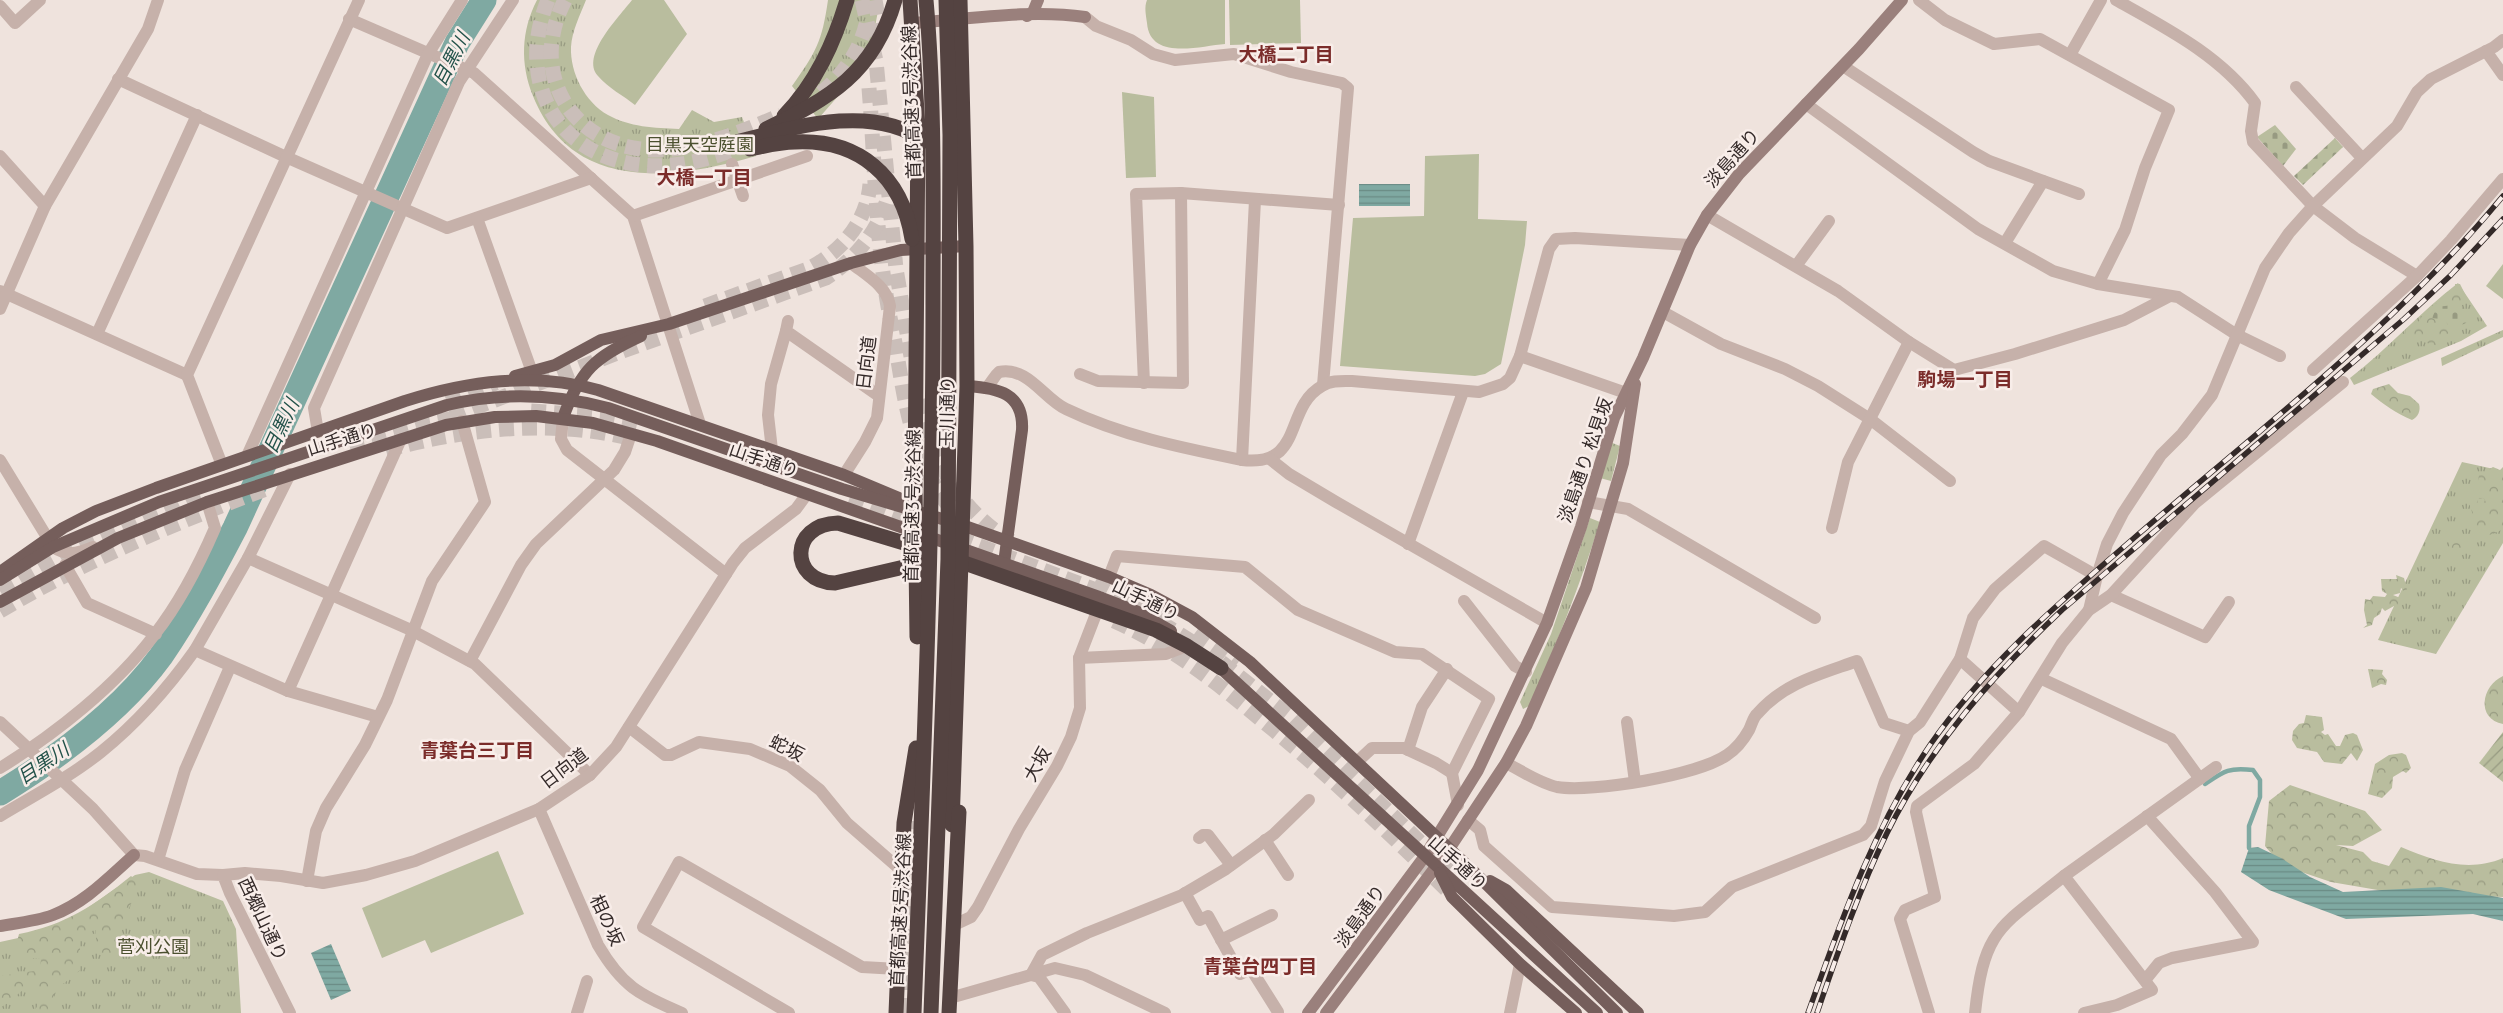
<svg xmlns="http://www.w3.org/2000/svg" width="2503" height="1013" font-family="'PT Sans','Noto Sans JP',sans-serif">
	<defs>
		<pattern id="grass-tufts" width="24" height="20" patternUnits="userSpaceOnUse" patternTransform="scale(1.25)"><rect width="24" height="20" fill="#b9bd9e"/><path d="M3 7l-1-3M5 7V3M7 7l1-3M15 17l-1-3M17 17v-4M19 17l1-3" fill="none" stroke="#979a81"/></pattern>
		<pattern id="forest-crowns" width="20" height="18" patternUnits="userSpaceOnUse" patternTransform="scale(1.25)"><rect width="20" height="18" fill="#b9bd9e"/><path d="M2 6a3 3 0 1 1 6 0M12 15a3 3 0 1 1 6 0" fill="none" stroke="#979a81"/></pattern>
		<pattern id="cemetery-stones" width="16" height="16" patternUnits="userSpaceOnUse" patternTransform="scale(1.25)"><rect width="16" height="16" fill="#b9bd9e"/><path d="M2 7V4a2 2 0 0 1 4 0v3zM10 15v-3a2 2 0 0 1 4 0v3z" fill="#979a81"/></pattern>
		<pattern id="garden-furrows" width="10" height="10" patternUnits="userSpaceOnUse" patternTransform="scale(1.25)"><rect width="10" height="10" fill="#b9bd9e"/><path d="M-1 1l2-2M0 10L10 0M9 11l2-2" fill="none" stroke="#979a81"/></pattern>
		<pattern id="water-rules" width="6" height="5" patternUnits="userSpaceOnUse" patternTransform="scale(1.25)"><rect width="6" height="5" fill="#7fa9a2"/><path d="M0 2.5h6" fill="none" stroke="#698a84"/></pattern>
	</defs>
	<rect width="100%" height="100%" fill="#efe3dd"/>
	<!-- grass -->
	<g fill="url(#grass-tufts)">
		<path d="M 537,0 L 586,0 C 580,15 572,31 571,47 C 570,73 585,102 608,115 C 629,127 655,128 679,129 L 692,110 L 714,122 L 742,117 L 756,156 C 673,180 572,193 533,96 C 520,64 521,31 537,0 Z"/>
		<path d="M 828,0 L 880,0 L 875,27 L 861,70 L 818,119 L 792,86 C 816,52 822,42 828,0 Z"/>
		<path d="M 2458,283 L 2487,326 L 2461,341 L 2354,385 L 2350,378 C 2388,349 2420,312 2458,283 Z"/>
		<path d="M 2503,330 L 2503,337 L 2442,366 L 2441,358 Z"/>
		<path d="M 1610,442 L 1620,446 L 1611,481 L 1600,478 Z"/>
		<path d="M 2462,462 L 2503,471 L 2503,543 L 2436,654 L 2378,640 Z"/>
		<path d="M 1590,518 L 1600,522 C 1580,585 1556,646 1529,706 L 1523,709 L 1520,702 L 1551,634 Z"/>
		<path d="M 149,872 L 223,901 L 236,929 L 241,1013 L 0,1013 L 0,942 L 41,933 L 63,925 L 135,875 Z"/>
	</g>
	<!-- forest -->
	<g fill="url(#forest-crowns)">
		<path d="M 2455,284 L 2460,284 L 2468,300 L 2449,303 L 2454,329 L 2452,332 L 2445,335 L 2447,338 L 2441,343 L 2442,347 L 2427,343 L 2419,336 L 2409,338 L 2405,336 L 2406,329 L 2412,324 L 2416,327 L 2421,327 L 2419,322 C 2422,314 2433,302 2442,302 L 2445,294 L 2452,289 L 2455,289 Z"/>
		<path d="M 2389,384 L 2398,393 L 2410,396 L 2419,404 C 2421,411 2418,417 2412,420 C 2397,414 2383,404 2371,394 L 2373,389 Z"/>
		<path d="M 2493,467 L 2500,470 L 2503,467 L 2503,529 C 2494,534 2483,539 2474,532 C 2473,527 2476,524 2475,519 C 2472,511 2466,503 2472,494 L 2477,499 L 2478,506 L 2482,507 L 2485,500 L 2483,498 L 2478,499 L 2473,490 L 2473,486 L 2482,484 L 2478,481 L 2479,475 Z"/>
		<path d="M 2460,531 L 2466,546 L 2464,554 L 2456,558 C 2446,550 2451,543 2450,533 Z"/>
		<path d="M 2396,575 L 2404,578 L 2407,590 L 2404,591 L 2401,588 L 2400,593 L 2393,595 L 2403,599 L 2400,607 L 2394,606 L 2385,611 L 2382,608 L 2380,614 L 2374,618 L 2372,625 L 2363,628 L 2367,625 L 2364,610 L 2365,599 L 2370,600 L 2373,596 L 2385,597 L 2387,594 L 2382,591 L 2381,579 L 2397,579 Z"/>
		<path d="M 2368,669 L 2383,670 L 2382,674 L 2387,680 L 2386,685 L 2381,684 L 2372,688 Z"/>
		<path d="M 2503,676 L 2503,724 C 2476,719 2481,686 2503,676 Z"/>
		<path d="M 2306,715 L 2322,717 L 2324,730 L 2321,732 L 2325,735 L 2328,734 L 2336,746 L 2340,746 L 2345,735 L 2353,733 L 2357,735 L 2363,750 L 2357,761 L 2351,753 L 2342,764 L 2324,762 L 2317,752 L 2297,748 L 2292,740 L 2293,731 L 2299,724 L 2304,723 Z"/>
		<path d="M 2402,753 L 2406,755 L 2411,768 L 2406,773 L 2403,771 L 2393,777 L 2392,788 L 2382,798 L 2368,794 L 2375,764 L 2389,755 Z"/>
		<path d="M 2290,785 L 2365,811 L 2382,830 L 2353,846 L 2336,845 L 2363,852 L 2372,861 L 2389,866 L 2401,847 C 2434,861 2468,873 2503,858 L 2503,897 L 2401,894 L 2331,882 L 2281,865 L 2265,846 L 2269,801 Z"/>
		<path d="M 131,876 L 138,882 L 138,889 L 122,923 L 111,925 L 120,942 L 110,954 L 96,952 L 96,930 L 88,932 L 80,938 L 80,970 C 64,985 49,989 51,1013 L 33,1013 C 40,1004 40,997 39,986 L 32,984 C 18,991 15,1000 1,1007 L 0,976 L 40,970 L 41,959 L 27,958 L 15,950 L 19,934 C 65,925 95,905 131,876 Z"/>
	</g>
	<!-- cemetery -->
	<g fill="url(#cemetery-stones)">
		<path d="M 2275,125 L 2296,149 L 2283,166 L 2257,137 Z"/>
		<path d="M 2335,138 L 2343,147 L 2303,185 L 2294,176 Z"/>
		<path d="M 2461,304 L 2470,321 L 2451,330 L 2445,320 L 2432,318 L 2437,307 Z"/>
	</g>
	<!-- garden -->
	<path fill="url(#garden-furrows)" d="M 2503,732 L 2503,782 L 2479,763 Z"/>
	<!-- pitch -->
	<g fill="#b9bd9e">
		<path d="M 632,0 L 664,0 L 687,34 L 635,105 C 624,96 608,88 598,76 C 580,56 619,17 632,0 Z"/>
		<path d="M 1147,0 L 1225,0 L 1225,44 C 1200,46 1150,61 1147,23 C 1146,15 1144,7 1147,0 Z"/>
		<path d="M 1229,0 L 1300,0 L 1301,43 L 1230,45 Z"/>
		<path d="M 1122,92 L 1154,97 L 1156,177 L 1126,178 Z"/>
		<path d="M 1479,154 L 1478,219 L 1527,221 L 1525,245 L 1501,364 L 1485,374 L 1475,376 L 1340,366 L 1353,218 L 1424,216 L 1425,156 Z"/>
		<path d="M 2503,264 L 2503,299 L 2486,286 Z"/>
		<path d="M 498,851 L 524,914 L 431,953 L 425,940 L 382,958 L 362,908 Z"/>
	</g>
	<!-- water -->
	<g fill="url(#water-rules)">
		<rect x="1359" y="184" width="51" height="22"/>
		<path d="M 2258,847 L 2281,858 L 2310,877 L 2343,892 L 2441,887 L 2503,898 L 2503,921 L 2473,914 L 2346,919 L 2269,890 L 2241,872 L 2249,848 Z"/>
		<path d="M 331,944 L 351,991 L 331,1000 L 311,953 Z"/>
	</g>
	<g fill="none" stroke-linecap="round" stroke-linejoin="round">
		<!-- stream -->
		<path stroke="#7fa9a2" stroke-width="4.5" d="M 2205,784 C 2224,771 2229,767 2253,770 L 2260,780 L 2260,797 L 2249,826 L 2249,848"/>
		<!-- river -->
		<path stroke="#7fa9a2" stroke-width="25" d="M 0,793 C 57,758 121,711 161,656 C 189,615 212,572 235,528 L 457,43 L 484,0"/>
		<!-- highway-tunnel -->
		<g stroke="#cabeb9" stroke-width="15" stroke-dasharray="15 8" stroke-linecap="butt">
			<path d="M 548,0 C 516,78 553,155 641,165 C 677,169 715,158 748,144"/>
			<path d="M 565,0 C 526,75 574,150 657,150 C 698,150 744,131 781,115"/>
			<path d="M 862,0 L 876,61 L 896,269 L 912,362"/>
			<path d="M 875,0 L 882,40"/>
			<path d="M 869,88 C 874,149 875,212 883,273 C 886,298 891,323 896,348 C 905,404 914,466 953,511"/>
			<path d="M 821,93 C 844,74 860,51 867,21"/>
			<path d="M 705,306 L 808,269 C 841,252 867,222 870,184"/>
			<path d="M 918,400 C 931,457 959,511 1011,541"/>
			<path d="M 447,402 L 496,383"/>
			<path d="M 531,411 L 601,416 L 642,424"/>
			<path d="M 451,417 L 620,352 L 826,278 C 855,259 878,232 888,197"/>
			<path d="M 349,444 L 422,424 L 461,417"/>
			<path d="M 386,450 C 465,429 548,419 629,438"/>
			<path d="M 850,497 L 1104,593"/>
			<path d="M 1096,580 L 1175,621"/>
			<path d="M 0,591 L 73,550 L 200,494"/>
			<path d="M 0,611 C 85,561 174,523 266,489"/>
			<path d="M 1114,621 C 1168,645 1214,680 1259,718 C 1326,772 1388,832 1450,893"/>
			<path d="M 1160,622 L 1200,647"/>
			<path d="M 1195,633 L 1237,664"/>
			<path d="M 1221,662 L 1293,719 L 1449,870"/>
			<path d="M 905,1013 L 913,821"/>
		</g>
		<!-- street -->
		<g stroke="#c6b1aa" stroke-width="12">
			<path d="M 1919,0 L 1945,20 L 1994,44 L 2040,39 L 2169,110 L 2145,168 L 2125,230 L 2098,284"/>
			<path d="M 2116,0 C 2166,28 2221,56 2255,103 L 2251,131 L 2253,142 L 2313,206 L 2355,238 L 2417,276"/>
			<path d="M 0,6 L 15,23 L 40,0"/>
			<path d="M 1085,17 L 1096,26 L 1131,40 L 1153,54 L 1175,60 L 1234,54 L 1291,72 L 1342,83 L 1348,88 L 1323,385"/>
			<path d="M 349,19 L 474,73 L 633,216 L 700,424"/>
			<path d="M 2486,51 L 2503,75"/>
			<path d="M 2070,55 L 2101,0"/>
			<path d="M 1843,66 L 1973,152 L 1989,161 L 2079,194"/>
			<path d="M 118,79 L 286,157 L 447,228 L 591,178"/>
			<path d="M 2296,87 L 2362,158"/>
			<path d="M 1806,104 L 1978,229 L 2053,271 L 2098,284 L 2178,297 L 2237,335 L 2280,356"/>
			<path d="M 0,156 L 45,206"/>
			<path d="M 732,164 L 743,196"/>
			<path d="M 1707,215 L 1838,291 L 1909,342 L 1954,370 L 2015,354 L 2124,320 L 2170,296"/>
			<path d="M 633,216 L 807,156"/>
			<path d="M 477,218 L 532,372"/>
			<path d="M 2005,243 L 2043,181"/>
			<path d="M 1796,266 L 1829,221"/>
			<path d="M 0,291 L 187,375"/>
			<path d="M 0,309 L 45,206 L 148,29 L 158,0"/>
			<path d="M 1663,312 L 1721,344 L 1785,369 L 1818,386 L 1870,419 L 1950,481"/>
			<path d="M 788,321 L 786,331 L 879,396"/>
			<path d="M 97,334 L 197,115"/>
			<path d="M 1520,356 L 1626,393"/>
			<path d="M 2313,370 L 2417,276 L 2451,240 L 2503,179"/>
			<path d="M 1080,374 L 1098,381 L 1183,383 L 1181,193"/>
			<path d="M 1144,383 L 1136,194 L 1181,193 L 1339,205"/>
			<path d="M 986,388 C 992,383 993,377 999,372 C 1028,366 1044,399 1066,409 C 1122,436 1183,448 1242,460 C 1305,467 1283,408 1322,386 C 1331,380 1342,381 1352,381 L 1479,392 L 1503,384 L 1510,378 L 1520,356 L 1549,249 L 1556,239 L 1575,238 L 1690,245"/>
			<path d="M 563,418 L 561,439 L 567,450 L 726,574"/>
			<path d="M 318,432 L 314,408 L 459,82 L 513,0"/>
			<path d="M 772,450 L 768,415 L 771,384 L 786,331"/>
			<path d="M 247,456 L 428,54 L 462,0"/>
			<path d="M 1270,459 L 1289,474 L 1336,502 L 1547,623"/>
			<path d="M 0,460 L 53,547 C 68,557 78,553 93,547"/>
			<path d="M 1242,460 L 1255,200"/>
			<path d="M 222,465 L 187,375 L 359,0"/>
			<path d="M 844,475 L 865,442 L 877,418 L 890,306 C 887,286 866,275 851,263"/>
			<path d="M 1588,502 L 1628,509 L 1815,618"/>
			<path d="M 1832,528 L 1848,462 L 1909,342"/>
			<path d="M 1408,544 L 1463,392"/>
			<path d="M 248,558 L 411,630 L 475,664 L 590,775"/>
			<path d="M 65,565 L 87,603 L 156,634"/>
			<path d="M 1109,577 L 1117,556 L 1245,567 L 1298,610 L 1395,652 L 1422,654 L 1489,699 L 1452,773 L 1458,805"/>
			<path d="M 2111,595 L 2205,637 L 2229,602"/>
			<path d="M 1464,601 L 1515,666 L 1526,672"/>
			<path d="M 2089,610 L 2097,576 L 2107,544 L 2123,513 L 2161,455 L 2182,434 L 2212,395 L 2265,268 L 2289,233 L 2313,206 L 2397,126 L 2417,92 L 2431,79 L 2494,47 L 2503,40"/>
			<path d="M 195,650 L 248,558 L 290,474"/>
			<path d="M 1079,658 L 1166,654 L 1187,646"/>
			<path d="M 1960,659 L 2019,712"/>
			<path d="M 470,661 L 521,565 L 536,544 L 614,470 L 625,452 L 631,434"/>
			<path d="M 2042,679 L 2171,739 L 2200,779"/>
			<path d="M 288,691 L 401,439"/>
			<path d="M 0,722 L 93,809 L 134,855 L 145,856 L 197,874 L 223,875 L 230,893 L 290,1013"/>
			<path d="M 1627,722 L 1635,782"/>
			<path d="M 629,727 L 665,755 L 671,755 L 699,742 L 750,749 L 790,766 L 820,790 L 847,823 L 902,871"/>
			<path d="M 1408,750 L 1422,707 L 1447,669"/>
			<path d="M 1357,762 L 1372,748 L 1404,748 L 1436,763 L 1452,773"/>
			<path d="M 1506,763 C 1522,771 1539,783 1557,787 C 1592,793 1699,775 1727,755 C 1736,749 1744,739 1749,730 C 1752,724 1753,717 1758,713 C 1784,683 1821,674 1857,661 L 1884,723 L 1909,731"/>
			<path d="M 0,768 C 55,734 116,686 155,634 C 180,602 199,565 215,528 L 207,502"/>
			<path d="M 539,809 L 598,945 C 622,986 639,995 682,1013"/>
			<path d="M 0,816 C 33,796 70,777 101,752 C 137,723 168,688 195,650 L 288,691 L 378,717"/>
			<path d="M 1468,820 L 1480,830 L 1484,846 L 1552,907 L 1674,916 L 1705,912 L 1732,887 L 1863,835 L 1871,826 L 1885,781 L 1909,731 L 1920,722 L 1960,659 L 1973,618 L 1995,589 L 2044,546 L 2097,576"/>
			<path d="M 1199,838 L 1203,835 L 1208,835 L 1231,865"/>
			<path d="M 1265,840 L 1288,875"/>
			<path d="M 158,860 L 185,770 L 230,667"/>
			<path d="M 223,875 L 245,873 L 281,876 L 323,883 L 366,875 L 415,861 L 539,809 L 590,775 L 616,747 L 733,563 L 745,548 L 796,509 L 807,494"/>
			<path d="M 307,881 L 316,831 L 326,808 L 365,745 L 387,700 L 432,581 L 485,502 L 462,421"/>
			<path d="M 1185,893 L 1200,920 L 1208,916 L 1240,974 L 1251,969 L 1278,1012"/>
			<path d="M 954,925 L 971,917 L 978,907 L 1019,829 L 1057,766 L 1071,737 L 1080,708 L 1079,658 L 1101,601"/>
			<path d="M 1221,940 L 1272,915"/>
			<path d="M 2146,979 L 2159,963 L 2172,958 L 2253,942 L 2215,892 L 2147,816"/>
			<path d="M 950,998 L 1055,968 L 1085,975 L 1165,1013"/>
			<path d="M 577,1013 L 587,981"/>
			<path d="M 789,1013 L 643,927 L 679,862 L 862,967 L 898,969"/>
			<path d="M 1065,1013 L 1039,977 L 1031,975 L 1042,955 L 1087,933 L 1182,895 L 1226,869 L 1274,834 L 1309,800"/>
			<path d="M 1510,1013 L 1520,964"/>
			<path d="M 1929,1013 L 1900,919 L 1905,910 L 1935,897 L 1916,812 L 1917,806 L 1974,764 L 2019,712 L 2062,643 L 2089,610 L 2111,595 L 2195,503 L 2343,382"/>
			<path d="M 1975,1013 C 1984,927 2001,927 2064,876"/>
			<path d="M 2084,1013 L 2117,1005 L 2152,990 L 2064,876 L 2216,767"/>
		</g>
		<!-- secondary -->
		<g stroke="#9a807c" stroke-width="12">
			<path d="M 1027,16 L 1033,12 L 1038,0"/>
			<path d="M 912,23 C 968,19 1031,9 1085,17"/>
			<path d="M 0,926 C 18,923 37,921 53,915 C 85,903 109,877 134,855"/>
			<path d="M 1308,1013 L 1425,856 L 1478,770 L 1547,623 L 1581,527 L 1614,418 L 1643,358 L 1690,245 L 1707,215 L 1739,174 L 1859,49 L 1902,0"/>
			<path d="M 1326,1013 L 1449,849 L 1506,763 L 1526,726 L 1586,588 L 1623,463 L 1635,384"/>
		</g>
		<!-- primary -->
		<g stroke="#755e5b" stroke-width="12">
			<path d="M 515,376 L 555,365 L 601,340 L 669,324 L 851,263 L 901,250 L 966,246"/>
			<path d="M 967,386 C 998,388 1024,393 1022,430 L 1004,563"/>
			<path d="M 563,418 C 580,370 595,357 641,336"/>
			<path d="M 3,570 L 63,528 L 96,511 L 156,488 L 405,401 C 468,381 533,372 598,390 L 844,475 L 899,498"/>
			<path d="M 0,580 L 53,547 L 159,502 L 447,405 C 501,392 555,394 608,408 L 842,489 L 959,524 L 1109,577 L 1151,595 L 1192,617 L 1250,662 L 1474,872 L 1617,1013"/>
			<path d="M 0,602 L 118,538 L 207,502 L 446,425 L 495,417 L 536,416 L 593,423 L 657,441 L 1102,598 L 1136,611 L 1171,631"/>
			<path d="M 1214,662 L 1597,1013"/>
			<path d="M 1440,873 L 1452,897 L 1520,964 L 1576,1013"/>
			<path d="M 1490,881 L 1506,890 L 1638,1013"/>
		</g>
		<!-- highway -->
		<g stroke="#544341" stroke-width="15">
			<path d="M 910,0 L 918,128 L 915,484 L 917,637"/>
			<path d="M 784,116 C 816,83 834,43 847,0"/>
			<path d="M 766,129 C 830,98 874,73 895,0"/>
			<path d="M 737,142 C 795,127 872,103 924,141"/>
			<path d="M 750,149 C 765,146 780,142 795,142 C 859,139 902,176 912,239"/>
			<path d="M 953,559 L 1156,630 L 1187,646 L 1221,668"/>
			<path d="M 917,564 L 835,583 C 789,582 789,524 838,523 L 924,549"/>
			<path d="M 952,825 L 967,386 L 966,246 L 960,0"/>
			<path d="M 896,1013 L 904,823 L 916,748"/>
			<path d="M 914,1013 C 923,777 933,541 933,305 C 933,204 935,101 926,0"/>
			<path d="M 931,1013 L 948,559 L 950,135 L 946,0"/>
			<path d="M 949,1013 L 959,812"/>
		</g>
		<!-- rail casing -->
		<g stroke="#342a29" stroke-width="5.5">
			<g id="rail">
				<path d="M 1808,1013 C 1842,918 1873,829 1930,745 C 1986,664 2060,602 2134,538 C 2260,429 2396,326 2503,196"/>
				<path d="M 1817,1013 C 1838,952 1859,890 1887,833 C 1930,746 1993,675 2062,610 L 2404,319 L 2451,275 L 2503,219"/>
			</g>
		</g>
		<!-- rail -->
		<use href="#rail" stroke="#f8ede9" stroke-width="4" stroke-dasharray="11" stroke-linecap="butt"/>
	</g>
	<g text-anchor="middle" dominant-baseline="central" stroke-width="5" stroke-linejoin="round" paint-order="stroke">
		<!-- street labels -->
		<g font-size="18" fill="#342a29" stroke="#f8ede9">
			<text transform="translate(911 102) rotate(-92)">首都高速3号渋谷線</text>
			<text transform="translate(1732 158) rotate(-48)">淡島通り</text>
			<text transform="translate(866 363) rotate(-83)">日向道</text>
			<text transform="translate(947 412) rotate(-89)">玉川通り</text>
			<text transform="translate(342 439) rotate(-17)">山手通り</text>
			<text transform="translate(764 460) rotate(19)">山手通り</text>
			<text transform="translate(1585 460) rotate(-71)">淡島通り 松見坂</text>
			<text transform="translate(912 506) rotate(-89)">首都高速3号渋谷線</text>
			<text transform="translate(1146 600) rotate(26)">山手通り</text>
			<text transform="translate(787 748) rotate(27)">蛇坂</text>
			<text transform="translate(1037 764) rotate(-61)">大坂</text>
			<text transform="translate(564 768) rotate(-37)">日向道</text>
			<text transform="translate(1458 863) rotate(42)">山手通り</text>
			<text transform="translate(900 910) rotate(-87)">首都高速3号渋谷線</text>
			<text transform="translate(1360 916) rotate(-54)">淡島通り</text>
			<text transform="translate(263 919) rotate(65)">西郷山通り</text>
			<text transform="translate(607 920) rotate(65)">相の坂</text>
		</g>
		<!-- park labels -->
		<g font-size="18" fill="#4b502f" stroke="#f8ede9">
			<text x="700" y="144">目黒天空庭園</text>
			<text x="153" y="946">菅刈公園</text>
		</g>
		<!-- neighbourhood labels -->
		<g font-size="19" font-weight="bold" fill="#7b2c2a" stroke="#f8ede9">
			<text x="1286" y="54">大橋二丁目</text>
			<text x="704" y="177">大橋一丁目</text>
			<text x="1965" y="379">駒場一丁目</text>
			<text x="477" y="750">青葉台三丁目</text>
			<text x="1260" y="966">青葉台四丁目</text>
		</g>
		<!-- water labels -->
		<g font-size="19" font-style="italic" fill="#23524a" stroke="#f8ede9">
			<text transform="translate(451 59) rotate(-63)">目黒川</text>
			<text transform="translate(281 426) rotate(-65)">目黒川</text>
			<text transform="translate(43 763) rotate(-34)">目黒川</text>
		</g>
	</g>
</svg>
